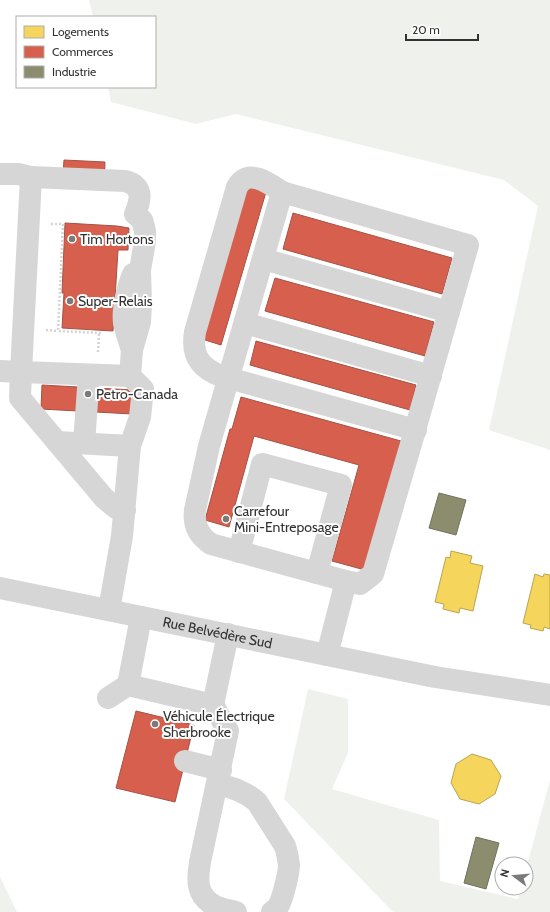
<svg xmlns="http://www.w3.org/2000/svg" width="550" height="912" font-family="Cabin,sans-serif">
	<rect width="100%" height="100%" fill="#fff"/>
	<!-- green -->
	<g fill="#eff2ec">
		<path d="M 89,0 L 550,0 L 550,450 L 489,430 L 538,206 L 504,180 L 236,114 L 196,124 L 111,102 L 108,87 L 155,87 L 155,17 L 93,17 Z"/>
		<path d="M 308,689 L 348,699 L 348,753 L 332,789 L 439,820 L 440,881 L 518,899 L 521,888 L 526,888 L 526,869 L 550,780 L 550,912 L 394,912 L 392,911 L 284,799 Z"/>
		<path d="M 0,877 L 17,912 L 0,912 Z"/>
	</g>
	<!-- homes -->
	<g fill="#f6d55c" stroke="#bba44f">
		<path d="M 451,551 L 472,556 L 470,563 L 483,566 L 473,611 L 460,608 L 459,613 L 443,609 L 444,604 L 435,602 L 446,557 L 450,558 Z"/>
		<path d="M 535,574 L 543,577 L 544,574 L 550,575 L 550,629 L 544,627 L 543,631 L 530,628 L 531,625 L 523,623 Z"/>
		<path d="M 472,754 L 491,760 L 501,776 L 495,794 L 479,804 L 460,799 L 451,783 L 456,764 Z"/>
	</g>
	<!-- shops -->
	<g fill="#d6604d" stroke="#a55245">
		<path d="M 64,160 L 105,162 L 104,190 L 62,188 Z"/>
		<path d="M 246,186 L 266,192 L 221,345 L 202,339 Z"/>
		<path d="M 293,213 L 452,258 L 442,294 L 283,249 Z"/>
		<path d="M 65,223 L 117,226 L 129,228 L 128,250 L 118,250 L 113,331 L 62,328 L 64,293 L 62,293 Z"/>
		<path d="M 275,278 L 434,322 L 425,356 L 265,311 Z"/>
		<path d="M 256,341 L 416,385 L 410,410 L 250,365 Z"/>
		<path d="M 42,385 L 133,390 L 132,414 L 41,409 Z"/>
		<path d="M 241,397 L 401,441 L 365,570 L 332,561 L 359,465 L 254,436 L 229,527 L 205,520 L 230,429 L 232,429 Z"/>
		<path d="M 136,711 L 194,725 L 175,802 L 116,788 Z"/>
	</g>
	<!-- industry -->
	<g fill="#8c8c6e" stroke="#71715c">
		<path d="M 439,493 L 466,500 L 456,535 L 429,528 Z"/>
		<path d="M 476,837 L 499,843 L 486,889 L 464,883 Z"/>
	</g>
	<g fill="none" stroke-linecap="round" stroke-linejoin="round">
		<!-- path -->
		<g stroke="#d4d4d4" stroke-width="2.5" stroke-dasharray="2 2" stroke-linecap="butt">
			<path d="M 51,224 L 63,224 L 58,331 L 102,333"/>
			<path d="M 46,330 L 58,331"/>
			<path d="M 98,352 L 99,333"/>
		</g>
		<!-- minor -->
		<g stroke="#d6d6d6" stroke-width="22">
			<path d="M 0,174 L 18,174 L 31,177 L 21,372 L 0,371"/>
			<path d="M 31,177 L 125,181 C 144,186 141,200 135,214 L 142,220 L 143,223 L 145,231 L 145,241 L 140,270 L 141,304 L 140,322 L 132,350 L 130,376"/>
			<path d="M 282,192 C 270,184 248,167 237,187 L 195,332 C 191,355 200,368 221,376 L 416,430"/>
			<path d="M 263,259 L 449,312"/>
			<path d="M 245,323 L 431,376"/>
			<path d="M 132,350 C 129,341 126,332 124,323 C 122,309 128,286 133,274"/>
			<path d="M 57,442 L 130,446"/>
			<path d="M 84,443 L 89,375"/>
			<path d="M 239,552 L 262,464 L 341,485 L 317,573"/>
			<path id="s1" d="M 0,588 L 435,677 L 550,695"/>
			<path d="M 109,610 L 122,536 L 130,446 L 140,417 L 143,389 L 130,376 L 21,372 L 20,398 L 104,498 L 116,508 L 125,510"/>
			<path d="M 141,617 L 128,685 L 213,705 L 228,634"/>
			<path d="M 327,655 L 346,581 L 211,544 C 199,536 193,525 195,510 L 209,446 L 282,192 L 468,245 L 411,444 L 373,574 L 360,584 L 346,581"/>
			<path d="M 108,698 L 128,685"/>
			<path d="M 213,705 L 228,731 L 200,862 C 197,880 196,896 215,906 C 222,909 229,910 236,912"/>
			<path d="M 185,761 L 221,770"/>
			<path d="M 218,784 C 232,788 245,791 257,802 L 285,846 C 287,852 288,858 289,865 C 289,873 283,897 279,905 C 277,908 275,910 272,912"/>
		</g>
	</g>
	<!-- markers -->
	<g fill="#7a7a7a" stroke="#fff" stroke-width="1.5">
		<circle cx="72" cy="239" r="4"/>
		<circle cx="70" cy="301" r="4"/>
		<circle cx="88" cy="394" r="4"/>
		<circle cx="226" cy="519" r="4"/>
		<circle cx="155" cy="724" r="4"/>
	</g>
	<g text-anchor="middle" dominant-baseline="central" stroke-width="4" stroke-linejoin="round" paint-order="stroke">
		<!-- poi labels -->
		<g font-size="14" fill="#323232" stroke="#fff" text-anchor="start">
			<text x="80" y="239">Tim Hortons</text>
			<text x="78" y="301">Super-Relais</text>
			<text x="96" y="394">Petro-Canada</text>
			<text x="234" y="511">Carrefour<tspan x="234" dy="16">Mini-Entreposage</tspan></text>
			<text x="163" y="716">Véhicule Électrique<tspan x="163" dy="16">Sherbrooke</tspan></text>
		</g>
		<!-- street labels -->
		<g font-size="14" fill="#323232" stroke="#fff">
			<text stroke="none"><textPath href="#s1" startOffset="222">Rue Belvédère Sud</textPath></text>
		</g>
	</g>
	<!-- legend -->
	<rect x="16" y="16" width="140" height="72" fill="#ffffff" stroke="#adadad"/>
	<rect x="24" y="26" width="20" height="12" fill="#f6d55c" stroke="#adadad"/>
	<text x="52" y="36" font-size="12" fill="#323232">Logements</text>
	<rect x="24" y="46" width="20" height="12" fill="#d6604d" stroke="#adadad"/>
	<text x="52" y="56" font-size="12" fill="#323232">Commerces</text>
	<rect x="24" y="66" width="20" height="12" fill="#8c8c6e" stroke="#adadad"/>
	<text x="52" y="76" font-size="12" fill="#323232">Industrie</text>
	<!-- north arrow -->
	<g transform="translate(514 876) rotate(286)"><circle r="19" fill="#ffffff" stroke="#adadad"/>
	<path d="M0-3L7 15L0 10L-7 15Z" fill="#7a7a7a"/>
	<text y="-6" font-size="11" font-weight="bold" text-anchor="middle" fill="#323232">N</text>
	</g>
	<!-- scale -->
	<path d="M406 34v6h72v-6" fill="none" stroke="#323232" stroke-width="2"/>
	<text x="412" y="34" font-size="12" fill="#323232" stroke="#ffffff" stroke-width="3" paint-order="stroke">20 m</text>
</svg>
